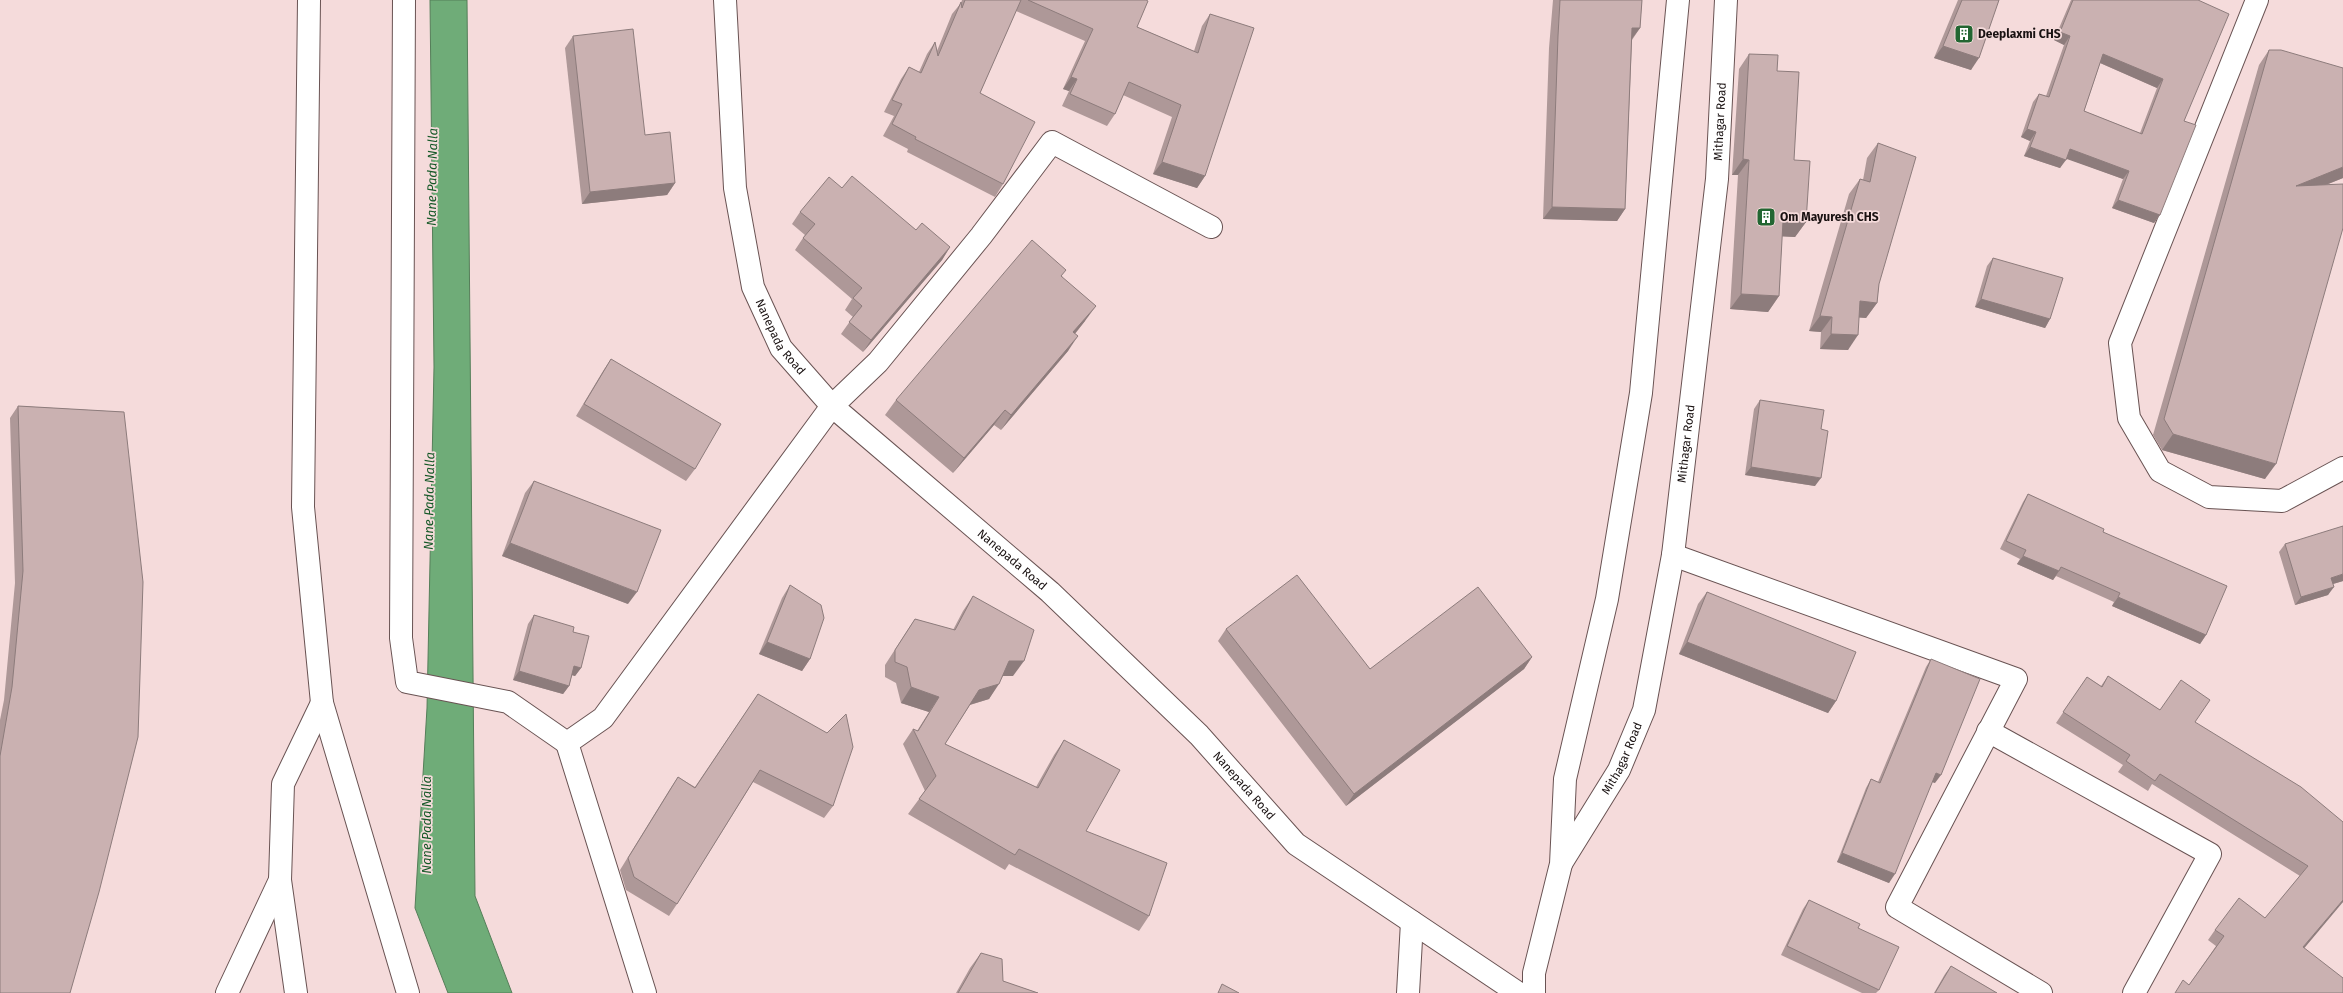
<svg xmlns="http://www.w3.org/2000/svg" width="2343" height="993" font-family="'Fira Sans',sans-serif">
	<rect width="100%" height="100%" fill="#f5dbdb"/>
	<!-- water -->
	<path fill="#6fac78" stroke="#557e59" d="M 430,0 L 467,0 L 475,896 L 512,993 L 448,993 L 415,908 L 427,708 L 434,367 Z"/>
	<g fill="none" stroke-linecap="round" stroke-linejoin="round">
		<!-- minor casing -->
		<g stroke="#695353" stroke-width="24">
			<g id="minor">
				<path d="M 309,0 L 303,507 L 322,703 L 408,993"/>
				<path d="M 404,0 L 401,638 L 407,682 L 508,702 L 567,743 L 603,718 L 832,406 L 878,362 L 981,236 L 1052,142 L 1211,227"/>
				<path id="s1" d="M 725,0 L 735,188 L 753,287 L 781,348 L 832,406 L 1050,592 L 1199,735 L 1296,844 L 1518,993"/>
				<path d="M 2257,0 L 2120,343 L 2129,418 L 2160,471 L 2209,497 L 2282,501 L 2343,468"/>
				<path d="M 1673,555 L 2016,679 L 1897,907 L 2041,993"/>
				<path d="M 1988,731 L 2210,854 L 2134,993"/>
				<path d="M 567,743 L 645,993"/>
				<path id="s2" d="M 1562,862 L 1619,770 L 1644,710 L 1673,555 L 1717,179 L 1726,0"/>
				<path d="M 227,993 L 280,880"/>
				<path d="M 296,993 L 280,880 L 283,784 L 322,703"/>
				<path d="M 1408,993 L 1412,922"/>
				<path d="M 1534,993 L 1534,973 L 1561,864 L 1565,779 L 1607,599 L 1641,393 L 1678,0"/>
			</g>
		</g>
		<!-- minor -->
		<use href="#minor" stroke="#fff" stroke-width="22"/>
	</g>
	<!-- wall -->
	<g fill="#ae9898" fill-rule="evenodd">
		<path d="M 962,0 L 1146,0 L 1137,27 L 1194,51 L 1202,26 L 1210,14 L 1205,176 L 1197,188 L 1153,174 L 1172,117 L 1123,95 L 1115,114 L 1107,126 L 1062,106 L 1069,91 L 1063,89 L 1085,41 L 1016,11 L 980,93 L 1003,184 L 995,197 L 907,152 L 908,149 L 883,136 L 894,116 L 884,112 L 901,79 L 909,67 L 919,72 L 927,54 L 935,42 L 937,51 L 952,14 L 961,3 Z"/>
		<path d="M 1553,0 L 1642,0 L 1640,28 L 1632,40 L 1625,209 L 1617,221 L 1543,219 L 1549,48 Z"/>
		<path d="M 1958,0 L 1999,0 L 1971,70 L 1934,58 Z"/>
		<path d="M 2071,0 L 2198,0 L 2184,121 L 2160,215 L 2154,223 L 2112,208 L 2123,179 L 2066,158 L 2060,168 L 2024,156 L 2030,141 L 2021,137 L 2033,102 L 2039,94 L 2046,96 L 2064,45 L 2054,40 ZM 2100,63 L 2157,88 L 2140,133 L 2084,111 Z"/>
		<path d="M 573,36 L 645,135 L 675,183 L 667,195 L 582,204 L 565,48 Z"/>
		<path d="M 2269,50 L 2343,178 L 2326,185 L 2265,479 L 2162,450 L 2153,435 L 2259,65 Z"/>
		<path d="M 1749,54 L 1777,71 L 1806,222 L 1795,237 L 1782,236 L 1779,296 L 1768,312 L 1730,309 L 1738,175 L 1732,175 L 1739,69 Z"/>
		<path d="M 1878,143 L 1879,284 L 1877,303 L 1866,318 L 1859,317 L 1848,350 L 1820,349 L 1821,332 L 1809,331 L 1849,194 L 1860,179 L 1863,180 L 1867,158 Z"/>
		<path d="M 842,188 L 916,230 L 950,247 L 942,260 L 863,352 L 841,334 L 853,317 L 845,310 L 852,299 L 795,250 L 805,235 L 792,224 L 800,212 Z"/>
		<path d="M 1993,258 L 2050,319 L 2045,328 L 1975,307 L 1987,266 Z"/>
		<path d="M 1062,276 L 1085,321 L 1075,334 L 1068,351 L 1001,430 L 994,425 L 953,473 L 885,415 L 896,400 Z"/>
		<path d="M 611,359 L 695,469 L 686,481 L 576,416 L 603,371 Z"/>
		<path d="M 1760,400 L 1821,429 L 1815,486 L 1745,475 L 1754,409 Z"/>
		<path d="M 18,406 L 124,412 L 0,993 L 0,720 L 4,700 L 15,583 L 10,418 Z"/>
		<path d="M 534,481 L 628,604 L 502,556 L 525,493 Z"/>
		<path d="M 2028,494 L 2103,532 L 2206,635 L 2200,644 L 2112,606 L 2114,602 L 2056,576 L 2053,580 L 2017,564 L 2020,559 L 2000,549 L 2023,502 Z"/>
		<path d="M 2285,544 L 2343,581 L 2333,584 L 2328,595 L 2295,605 L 2279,552 Z"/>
		<path d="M 790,585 L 810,659 L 802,671 L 759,654 L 782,598 Z"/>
		<path d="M 1707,592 L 1836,701 L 1828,713 L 1679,654 L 1698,604 Z"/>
		<path d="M 973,596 L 1013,676 L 1003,676 L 989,699 L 970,705 L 945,744 L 1036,787 L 1054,755 L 1064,740 L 1086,831 L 1149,916 L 1139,931 L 1009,864 L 1005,870 L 908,814 L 925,791 L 903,744 L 913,729 L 917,731 L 929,712 L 901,703 L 896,683 L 885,677 L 885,665 L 905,634 L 915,619 L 953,630 L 963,611 Z"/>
		<path d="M 534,615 L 573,632 L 581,668 L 575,676 L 572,675 L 569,686 L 563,694 L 513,680 L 528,624 Z"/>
		<path d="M 1226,629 L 1370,669 L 1532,657 L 1524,669 L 1346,806 L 1218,641 Z"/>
		<path d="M 1931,659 L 1935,783 L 1932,782 L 1889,883 L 1837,862 L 1866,788 L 1871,779 L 1878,782 L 1926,667 Z"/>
		<path d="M 2108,676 L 2160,710 L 2195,722 L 2343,902 L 2189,985 L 2216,946 L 2208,940 L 2215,930 L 2265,918 L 2300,876 L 2152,784 L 2148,791 L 2118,772 L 2123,765 L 2056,723 L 2087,677 L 2101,686 Z"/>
		<path d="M 758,694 L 833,806 L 824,818 L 753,782 L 677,904 L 669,916 L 626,890 L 620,870 L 670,789 L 678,777 L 695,787 Z"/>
		<path d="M 1809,900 L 1858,928 L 1879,990 L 1876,993 L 1862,993 L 1781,955 L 1803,909 Z"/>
		<path d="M 981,953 L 1003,981 L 1038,993 L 956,993 L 970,968 Z"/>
		<path d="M 1951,966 L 1997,993 L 1934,993 L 1945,974 Z"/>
	</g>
	<!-- shaded-wall -->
	<g fill="#8d7c7c">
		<path d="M 1632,28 L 1640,28 L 1631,40 Z"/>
		<path d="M 2060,32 L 2070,36 L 2064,45 L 2054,40 Z"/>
		<path d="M 1943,46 L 1979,58 L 1971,70 L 1934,58 Z"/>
		<path d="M 2103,54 L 2163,79 L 2157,88 L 2098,62 Z"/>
		<path d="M 1071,77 L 1077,79 L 1069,91 L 1063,89 Z"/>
		<path d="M 2027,129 L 2036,132 L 2030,141 L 2021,137 Z"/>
		<path d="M 2030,147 L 2066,160 L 2060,168 L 2024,156 Z"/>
		<path d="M 2070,149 L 2129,171 L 2123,179 L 2064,158 Z"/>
		<path d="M 1743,159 L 1749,160 L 1738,175 L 1732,175 Z"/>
		<path d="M 1162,162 L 1205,176 L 1197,188 L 1153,174 Z"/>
		<path d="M 2343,167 L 2343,178 L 2285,201 L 2296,186 Z"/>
		<path d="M 675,183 L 667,195 L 582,204 L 590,192 Z"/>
		<path d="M 2118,200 L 2160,215 L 2154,223 L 2112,208 Z"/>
		<path d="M 1552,207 L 1625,209 L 1617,221 L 1543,219 Z"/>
		<path d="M 1783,221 L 1806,222 L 1795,237 L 1773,236 Z"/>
		<path d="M 950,247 L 942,260 L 863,352 L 871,340 Z"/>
		<path d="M 1741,294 L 1779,296 L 1768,312 L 1730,309 Z"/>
		<path d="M 1981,299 L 2050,319 L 2045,328 L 1975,307 Z"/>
		<path d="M 1860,301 L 1877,303 L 1866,318 L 1850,317 Z"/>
		<path d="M 1096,306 L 1085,321 L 1063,348 L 1073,332 Z"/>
		<path d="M 1820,316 L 1832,317 L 1821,332 L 1809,331 Z"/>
		<path d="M 1831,334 L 1858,335 L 1848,350 L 1820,349 Z"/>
		<path d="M 1078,336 L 1068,351 L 1001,430 L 1011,415 Z"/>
		<path d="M 1005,410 L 994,425 L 953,473 L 964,458 Z"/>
		<path d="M 2173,434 L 2276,464 L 2265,479 L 2162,450 Z"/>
		<path d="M 1751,467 L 1821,478 L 1815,486 L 1745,475 Z"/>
		<path d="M 510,543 L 637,592 L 628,604 L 502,556 Z"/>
		<path d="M 2023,556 L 2059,571 L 2053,580 L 2017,564 Z"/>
		<path d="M 2343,574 L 2343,581 L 2326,586 L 2331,578 Z"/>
		<path d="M 2334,587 L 2328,595 L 2295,605 L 2301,597 Z"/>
		<path d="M 2118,597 L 2206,635 L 2200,644 L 2112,606 Z"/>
		<path d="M 767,642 L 810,659 L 802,671 L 759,654 Z"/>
		<path d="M 1687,642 L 1836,701 L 1828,713 L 1679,654 Z"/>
		<path d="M 1532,657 L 1524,669 L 1346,806 L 1354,794 Z"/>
		<path d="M 1009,661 L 1024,661 L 1013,676 L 999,676 Z"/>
		<path d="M 574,666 L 581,668 L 575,676 L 568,674 Z"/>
		<path d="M 519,671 L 569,686 L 563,694 L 513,680 Z"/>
		<path d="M 999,684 L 989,699 L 969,705 L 979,690 Z"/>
		<path d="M 911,687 L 939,697 L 929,712 L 901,703 Z"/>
		<path d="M 1936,773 L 1941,775 L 1935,783 L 1930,781 Z"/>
		<path d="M 1842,853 L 1895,874 L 1889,883 L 1837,862 Z"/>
		<path d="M 2343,900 L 2343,902 L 2296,958 L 2303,947 Z"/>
	</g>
	<!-- building -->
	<g fill="#cab1b1" stroke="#8d7c7c" fill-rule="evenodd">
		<path d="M 965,0 L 1021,0 L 980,93 L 1035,122 L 1003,184 L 915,139 L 916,137 L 892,124 L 902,104 L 892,100 L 909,67 L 921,73 L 935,42 L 938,56 L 961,2 L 962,8 Z"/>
		<path d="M 1028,0 L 1146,0 L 1148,1 L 1137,27 L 1198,53 L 1210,14 L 1254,28 L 1205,176 L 1162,162 L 1181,105 L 1129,82 L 1115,114 L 1070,94 L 1077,79 L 1071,77 L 1093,29 Z"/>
		<path d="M 1560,0 L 1642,0 L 1640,28 L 1632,28 L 1625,209 L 1552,207 L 1558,36 Z"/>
		<path d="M 1962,0 L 1999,0 L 1979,58 L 1943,46 Z"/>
		<path d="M 2073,0 L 2198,0 L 2229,14 L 2184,121 L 2196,125 L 2160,215 L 2118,200 L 2129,171 L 2070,149 L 2066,160 L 2030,147 L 2036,132 L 2027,129 L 2039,94 L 2049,97 L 2070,36 L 2060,32 ZM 2103,54 L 2163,79 L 2142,134 L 2084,111 Z"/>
		<path d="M 633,29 L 645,135 L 670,132 L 675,183 L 590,192 L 573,36 Z"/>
		<path d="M 2269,50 L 2281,50 L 2343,68 L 2343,167 L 2296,186 L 2343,184 L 2343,228 L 2276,464 L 2173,434 L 2164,419 Z"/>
		<path d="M 1749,54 L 1778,55 L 1777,71 L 1799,72 L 1794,160 L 1810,161 L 1806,222 L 1783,221 L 1779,296 L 1741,294 L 1749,160 L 1743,159 Z"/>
		<path d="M 1878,143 L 1916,157 L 1879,284 L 1877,303 L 1860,301 L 1858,335 L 1831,334 L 1832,317 L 1820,316 L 1860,179 L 1870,182 Z"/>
		<path d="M 852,176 L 916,230 L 922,223 L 950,247 L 871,340 L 849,322 L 862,306 L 853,298 L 862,288 L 803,238 L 815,224 L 800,212 L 829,177 L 842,188 Z"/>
		<path d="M 1032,240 L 1066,270 L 1061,276 L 1096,306 L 1073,332 L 1078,336 L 1011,415 L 1005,410 L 964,458 L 896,400 Z"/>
		<path d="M 1993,258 L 2063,278 L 2050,319 L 1981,299 Z"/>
		<path d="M 611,359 L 721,424 L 695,469 L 584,404 Z"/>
		<path d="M 1760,400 L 1824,410 L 1821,429 L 1828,431 L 1821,478 L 1751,467 Z"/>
		<path d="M 18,406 L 124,412 L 143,582 L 138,737 L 99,892 L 70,993 L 0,993 L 0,756 L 12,687 L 23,571 Z"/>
		<path d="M 534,481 L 661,530 L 637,592 L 510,543 Z"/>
		<path d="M 2028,494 L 2104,529 L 2103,532 L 2227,586 L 2206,635 L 2118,597 L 2120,593 L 2061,567 L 2059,571 L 2023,556 L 2026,550 L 2006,541 Z"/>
		<path d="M 2343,526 L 2343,574 L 2331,578 L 2334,587 L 2301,597 L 2285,544 Z"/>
		<path d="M 1297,575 L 1370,669 L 1478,587 L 1532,657 L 1354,794 L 1226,629 Z"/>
		<path d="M 790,585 L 821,605 L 824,618 L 810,659 L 767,642 Z"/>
		<path d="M 1707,592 L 1856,652 L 1836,701 L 1687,642 Z"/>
		<path d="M 973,596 L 1034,630 L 1024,661 L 1009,661 L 999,684 L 979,690 L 945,744 L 1038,788 L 1064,740 L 1120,770 L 1086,831 L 1167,863 L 1149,916 L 1019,849 L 1015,855 L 919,799 L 936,776 L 913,729 L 918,731 L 939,697 L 911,687 L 907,667 L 895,662 L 895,650 L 915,619 L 955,630 Z"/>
		<path d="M 534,615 L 574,627 L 573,632 L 589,636 L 581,668 L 574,666 L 569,686 L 519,671 Z"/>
		<path d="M 1931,659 L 1980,679 L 1941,775 L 1936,773 L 1895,874 L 1842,853 L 1871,779 L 1880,783 Z"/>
		<path d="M 2108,676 L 2160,710 L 2181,680 L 2210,700 L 2195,722 L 2301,787 L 2343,822 L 2343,900 L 2303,947 L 2343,978 L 2343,993 L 2175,993 L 2183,980 L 2189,985 L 2224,936 L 2215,930 L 2239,898 L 2265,918 L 2308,866 L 2160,774 L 2155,781 L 2126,761 L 2130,755 L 2063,712 L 2087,677 L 2102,687 Z"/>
		<path d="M 758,694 L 827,733 L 846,714 L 853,747 L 833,806 L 760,770 L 677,904 L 634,877 L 628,858 L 678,777 L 695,788 Z"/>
		<path d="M 1809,900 L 1860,924 L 1858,928 L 1899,947 L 1879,990 L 1787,946 Z"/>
		<path d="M 981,953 L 1002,959 L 1003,981 L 1038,993 L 958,993 Z"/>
		<path d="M 1951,966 L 1997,993 L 1935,993 Z"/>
		<path d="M 1222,984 L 1239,993 L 1218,993 Z"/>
	</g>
	<!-- icons -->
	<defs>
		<g id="building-square" transform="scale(1)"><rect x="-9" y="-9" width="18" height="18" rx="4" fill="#226632" stroke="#f5dbdb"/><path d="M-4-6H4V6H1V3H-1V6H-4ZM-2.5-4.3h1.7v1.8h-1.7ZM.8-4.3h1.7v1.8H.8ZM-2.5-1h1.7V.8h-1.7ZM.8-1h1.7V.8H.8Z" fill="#fff"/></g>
	</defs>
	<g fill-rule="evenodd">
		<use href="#building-square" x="1964" y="34"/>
		<use href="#building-square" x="1766" y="217"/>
	</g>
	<g text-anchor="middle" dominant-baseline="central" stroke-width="3.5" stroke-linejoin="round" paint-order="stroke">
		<!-- poi labels -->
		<g font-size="12" font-weight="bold" fill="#191111" stroke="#f5dbdb" text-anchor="start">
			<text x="1978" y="34">Deeplaxmi CHS</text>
			<text x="1780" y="217">Om Mayuresh CHS</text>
		</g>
		<!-- street labels -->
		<g font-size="12" fill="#191111" stroke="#f5dbdb">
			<text stroke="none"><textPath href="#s2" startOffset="767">Mithagar Road</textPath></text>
			<text stroke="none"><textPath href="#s1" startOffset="346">Nanepada Road</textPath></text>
			<text stroke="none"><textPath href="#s2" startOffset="443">Mithagar Road</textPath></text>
			<text stroke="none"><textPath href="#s1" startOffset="670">Nanepada Road</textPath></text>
			<text stroke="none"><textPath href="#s2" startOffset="120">Mithagar Road</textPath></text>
			<text stroke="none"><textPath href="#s1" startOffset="994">Nanepada Road</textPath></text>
		</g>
		<!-- water labels -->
		<g font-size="13" font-style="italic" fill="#155827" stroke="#f5dbdb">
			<text transform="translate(432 177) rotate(-89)">Nane Pada Nalla</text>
			<text transform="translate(429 501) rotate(-89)">Nane Pada Nalla</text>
			<text transform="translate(426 825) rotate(-90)">Nane Pada Nalla</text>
		</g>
	</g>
</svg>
